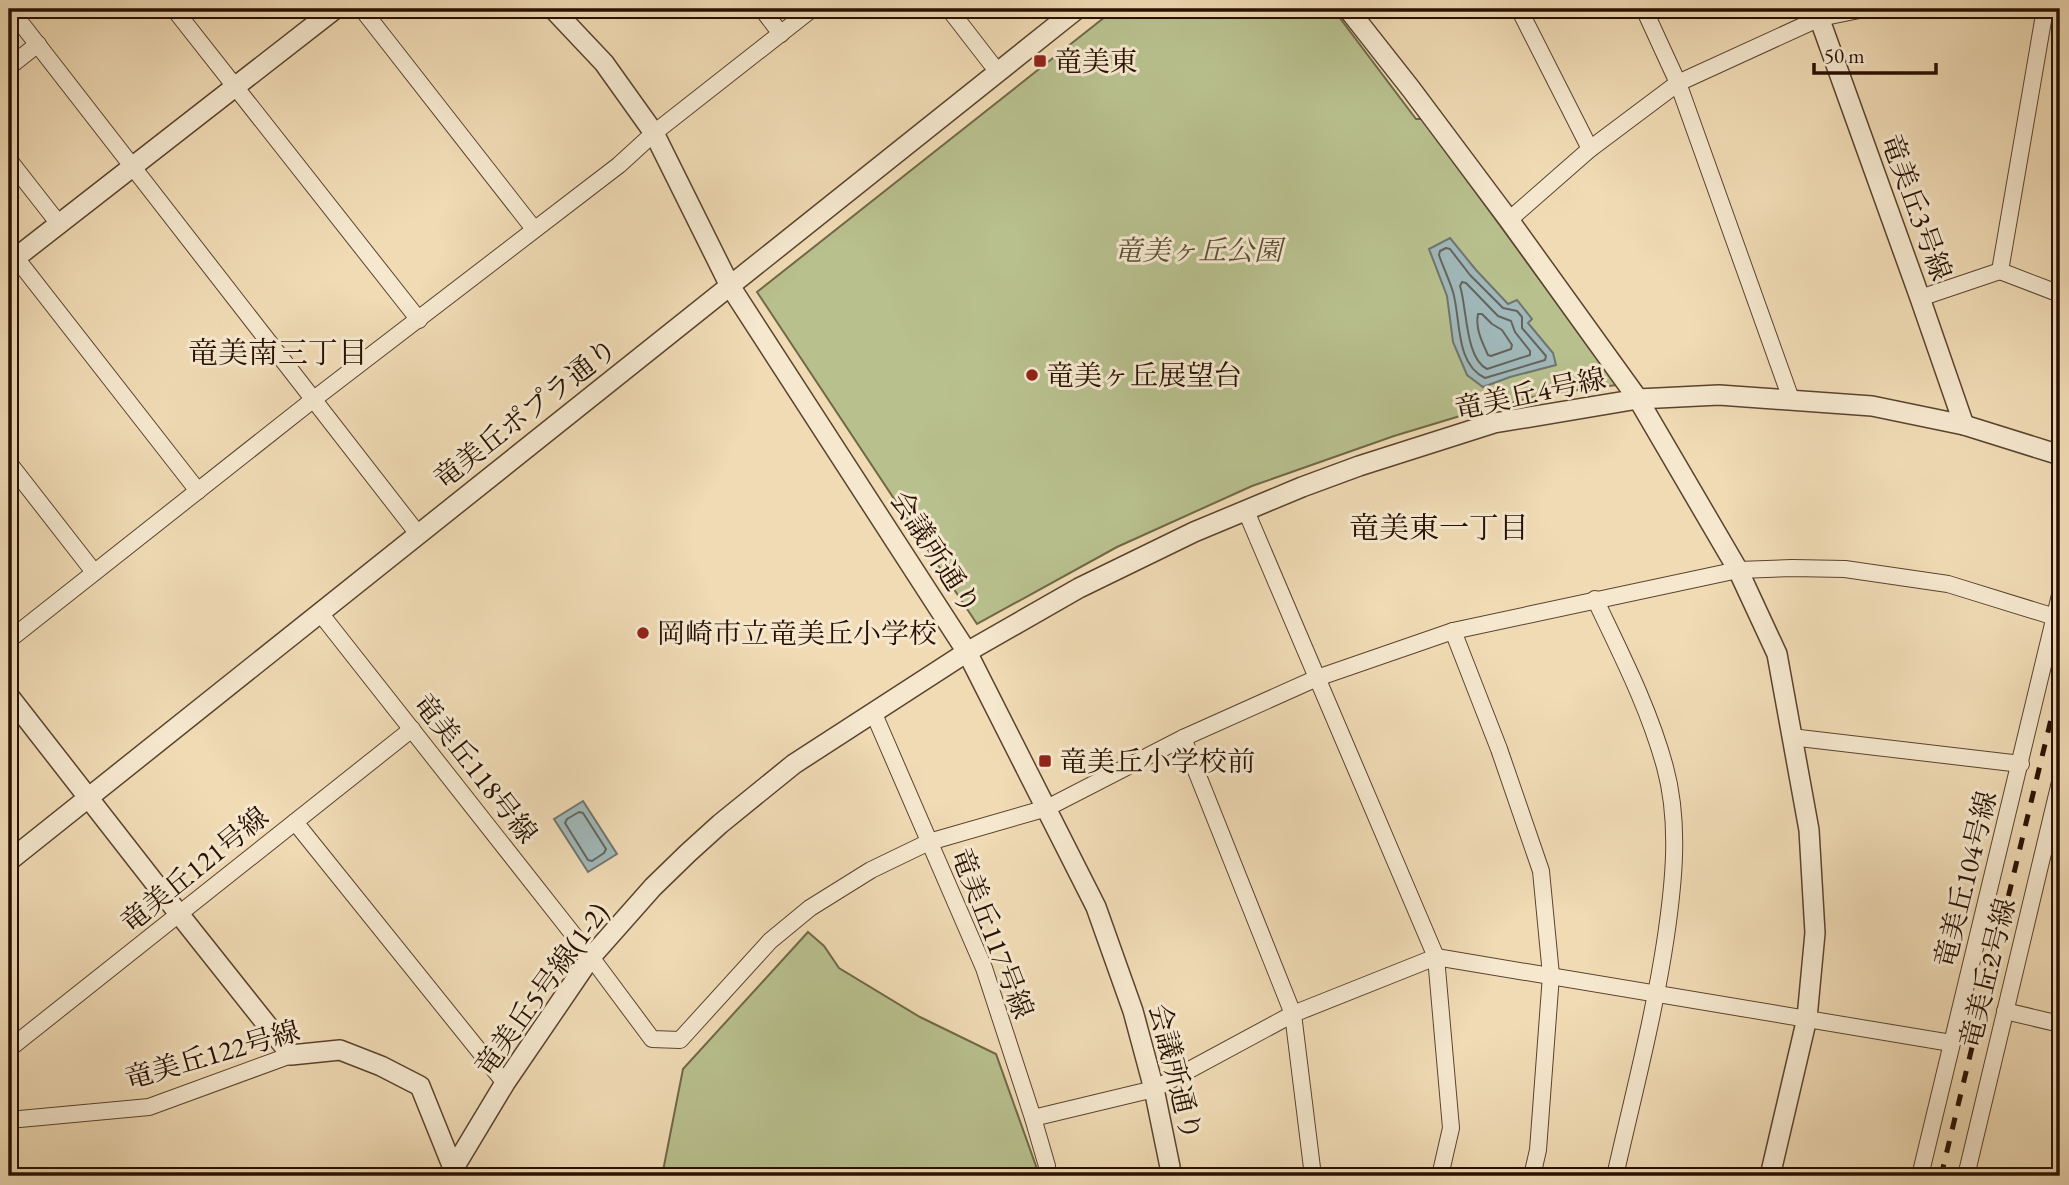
<svg xmlns="http://www.w3.org/2000/svg" width="2069" height="1185" font-family="'EB Garamond','Noto Serif JP',serif">
	<rect width="100%" height="100%" fill="#f0dbb5"/>
	<filter id="stains"><feTurbulence type="fractalNoise" baseFrequency=".00286" numOctaves="4"/><feColorMatrix values="0 0 0 0 .2 0 0 0 0 .09 0 0 0 0 .02 0 0 0 .5 -.17"/></filter>
	<radialGradient id="worn" r=".72"><stop offset=".6" stop-color="#630" stop-opacity="0"/><stop offset="1" stop-color="#630" stop-opacity=".3"/></radialGradient>
	<!-- green -->
	<g fill="#b8c08e" stroke="#706847" stroke-width="2">
		<path d="M 1115,9 L 1333,9 L 1416,119 L 1422,119 L 1617,385 L 1541,395 L 1470,413 L 1394,436 L 1252,486 L 1117,547 L 977,624 L 757,292 Z"/>
		<path d="M 808,932 L 824,946 L 839,968 L 920,1017 L 996,1054 L 1037,1169 L 1037,1176 L 662,1176 L 683,1069 Z"/>
	</g>
	<!-- water -->
	<g fill="#a0b8b9" stroke="#70756f" stroke-width="2">
		<path d="M 1450,238 L 1476,270 L 1508,304 L 1517,300 L 1532,319 L 1528,323 L 1553,353 L 1556,365 L 1510,377 L 1483,387 L 1467,375 L 1453,342 L 1447,296 L 1429,249 Z"/>
		<path d="M 583,801 L 617,854 L 588,872 L 554,819 Z"/>
	</g>
	<g fill="none" stroke-linecap="round" stroke-linejoin="round">
		<!-- shore -->
		<g stroke="#64645c" stroke-width="2">
			<path d="M 1446,248 L 1450,249 L 1470,275 L 1503,308 L 1517,311 L 1522,317 L 1522,328 L 1546,356 L 1545,360 L 1485,378 C 1455,364 1461,319 1453,292 C 1449,279 1443,267 1439,255 L 1440,251 Z"/>
			<path d="M 1462,282 L 1466,283 L 1498,316 L 1511,321 L 1515,332 L 1530,351 L 1530,355 L 1487,369 C 1465,358 1467,307 1460,286 Z"/>
			<path d="M 1478,314 L 1482,314 L 1492,324 L 1502,330 L 1512,345 L 1511,349 L 1491,356 L 1488,355 C 1482,342 1475,328 1478,314 Z"/>
			<path d="M 579,812 L 583,813 L 606,849 L 604,853 L 592,861 L 588,860 L 565,823 L 567,819 Z"/>
		</g>
		<!-- minor casing -->
		<g stroke="#5a432d" stroke-width="18">
			<g id="minor">
				<path d="M 10,9 L 418,534"/>
				<path d="M 174,9 L 419,320"/>
				<path d="M 362,9 L 534,229"/>
				<path d="M 762,9 L 781,34"/>
				<path d="M 949,9 L 997,71"/>
				<path d="M 1519,9 L 1590,149"/>
				<path d="M 1644,9 L 1678,83 L 1791,399"/>
				<path d="M 2045,9 L 2000,271 L 2060,294"/>
				<path d="M 9,67 L 38,44"/>
				<path d="M 9,160 L 59,224"/>
				<path d="M 1509,220 L 1590,149 L 1678,83 L 1820,18 L 1864,9"/>
				<path d="M 9,249 L 198,491"/>
				<path d="M 1920,298 L 2000,271"/>
				<path d="M 9,463 L 94,572"/>
				<path d="M 1246,511 L 1436,957 L 1451,1128 L 1440,1176"/>
				<path d="M 1595,599 C 1621,654 1649,708 1665,767 C 1680,822 1674,881 1666,936 C 1654,1017 1633,1096 1615,1176"/>
				<path d="M 320,613 L 591,957 L 652,1039 L 680,1040 L 770,941 L 810,908 L 871,870 L 929,842 L 1047,808 L 1183,738 L 1317,678 L 1453,631 L 1738,570 L 1792,568 L 1845,569 L 1948,584 L 2055,617"/>
				<path d="M 1453,631 L 1499,749 L 1541,871 L 1551,975 L 1538,1150 L 1532,1176"/>
				<path d="M 9,640 L 314,399 L 619,165 L 654,133 L 812,9"/>
				<path d="M 874,714 L 984,968 L 1033,1118 L 1047,1166 L 1047,1176"/>
				<path d="M 1791,737 L 2021,764"/>
				<path d="M 1183,738 L 1293,1014 L 1313,1176"/>
				<path d="M 295,822 L 505,1083"/>
				<path d="M 2005,1011 L 2060,1024"/>
				<path d="M 9,1049 L 412,729"/>
				<path d="M 1033,1118 L 1154,1089 L 1293,1014 L 1436,957 L 1951,1043"/>
				<path d="M 9,1120 L 149,1107 L 291,1055"/>
				<path d="M 1920,1176 L 2060,595"/>
				<path d="M 1966,1176 L 2060,782"/>
			</g>
		</g>
		<!-- tertiary casing -->
		<g stroke="#5a432d" stroke-width="22">
			<g id="tertiary">
				<path d="M 553,9 L 604,63 L 654,133 L 730,286 L 967,652 L 1096,907 L 1133,1011 L 1154,1089 L 1170,1167 L 1170,1176"/>
				<path d="M 1348,9 L 1411,89 L 1509,220 L 1638,399 L 1738,570 L 1777,654 L 1809,830 L 1815,933 L 1807,1018 L 1770,1176"/>
				<path d="M 1816,9 L 1920,298 L 1964,425"/>
				<path d="M 9,263 L 335,9"/>
				<path d="M 9,696 L 179,914 L 291,1055 L 340,1050 L 381,1066 L 420,1086 L 453,1168"/>
				<path d="M 9,861 L 1077,9"/>
				<path d="M 449,1176 L 505,1083 L 591,957 L 653,887 L 688,853 L 720,824 L 794,764 L 967,652 L 1079,588 L 1194,532 L 1302,487 L 1359,466 L 1494,423 L 1638,399 L 1719,395 L 1872,406 L 1964,425 L 2060,455"/>
			</g>
		</g>
		<!-- minor -->
		<use href="#minor" stroke="#f5e8cf" stroke-width="16"/>
		<!-- tertiary -->
		<use href="#tertiary" stroke="#f5e8cf" stroke-width="19"/>
		<!-- rail -->
		<path stroke="#281000" stroke-width="5" stroke-dasharray="12 12" stroke-linecap="butt" d="M 1941,1176 L 2060,682"/>
	</g>
	<!-- markers -->
	<g fill="#8f2418" stroke="#f5e8cf" stroke-width="2.5">
		<rect x="1033" y="54" width="14" height="14" rx="3.5"/>
		<circle cx="1032" cy="375" r="7"/>
		<circle cx="643" cy="633" r="7"/>
		<rect x="1038" y="754" width="14" height="14" rx="3.5"/>
	</g>
	<g text-anchor="middle" dominant-baseline="central" stroke-width="6" stroke-linejoin="round" paint-order="stroke">
		<!-- poi labels -->
		<g font-size="28" fill="#281000" stroke="#f5e8cf" text-anchor="start">
			<text x="1054" y="61">竜美東</text>
			<text x="1046" y="375">竜美ヶ丘展望台</text>
			<text x="657" y="633">岡崎市立竜美丘小学校</text>
			<text x="1059" y="761">竜美丘小学校前</text>
		</g>
		<!-- street labels -->
		<g font-size="28" fill="#281000" stroke="#f5e8cf">
			<text transform="translate(1917 207) rotate(70)">竜美丘3号線</text>
			<text transform="translate(1530 393) rotate(-12)">竜美丘4号線</text>
			<text transform="translate(525 413) rotate(-38)">竜美丘ポプラ通り</text>
			<text transform="translate(936 552) rotate(57)">会議所通り</text>
			<text transform="translate(476 768) rotate(52)">竜美丘118号線</text>
			<text transform="translate(194 869) rotate(-39)">竜美丘121号線</text>
			<text transform="translate(1965 879) rotate(-76)">竜美丘104号線</text>
			<text transform="translate(993 933) rotate(69)">竜美丘117号線</text>
			<text transform="translate(1987 973) rotate(-76)">竜美丘2号線</text>
			<text transform="translate(541 989) rotate(-54)">竜美丘5号線(1-2)</text>
			<text transform="translate(212 1054) rotate(-16)">竜美丘122号線</text>
			<text transform="translate(1176 1072) rotate(76)">会議所通り</text>
		</g>
		<!-- park labels -->
		<g font-size="28" font-style="italic" fill="#5a4e32" stroke="#f5e8cf">
			<text x="1198" y="250">竜美ヶ丘公園</text>
		</g>
		<!-- neighbourhood labels -->
		<g font-size="30" fill="#281000" stroke="#f5e8cf">
			<text x="278" y="352">竜美南三丁目</text>
			<text x="1439" y="527">竜美東一丁目</text>
		</g>
	</g>
	<!-- margin -->
	<rect width="2069" height="1185" fill="none" stroke="#f0dbb5" stroke-width="35"/>
	<rect x="10" y="10" width="2048" height="1164" fill="none" stroke="#281000" stroke-width="3.5"/>
	<rect x="18" y="18" width="2034" height="1150" fill="none" stroke="#281000" stroke-width="2"/>
	<!-- scale -->
	<path d="M1814 63v10h122v-10" fill="none" stroke="#281000" stroke-width="3.5"/>
	<text x="1824" y="63" font-size="21" fill="#281000" stroke="#f5e8cf" stroke-width="5" paint-order="stroke">50 m</text>
	<rect width="100%" height="100%" filter="url(#stains)"/>
	<rect width="100%" height="100%" fill="url(#worn)"/>
</svg>
